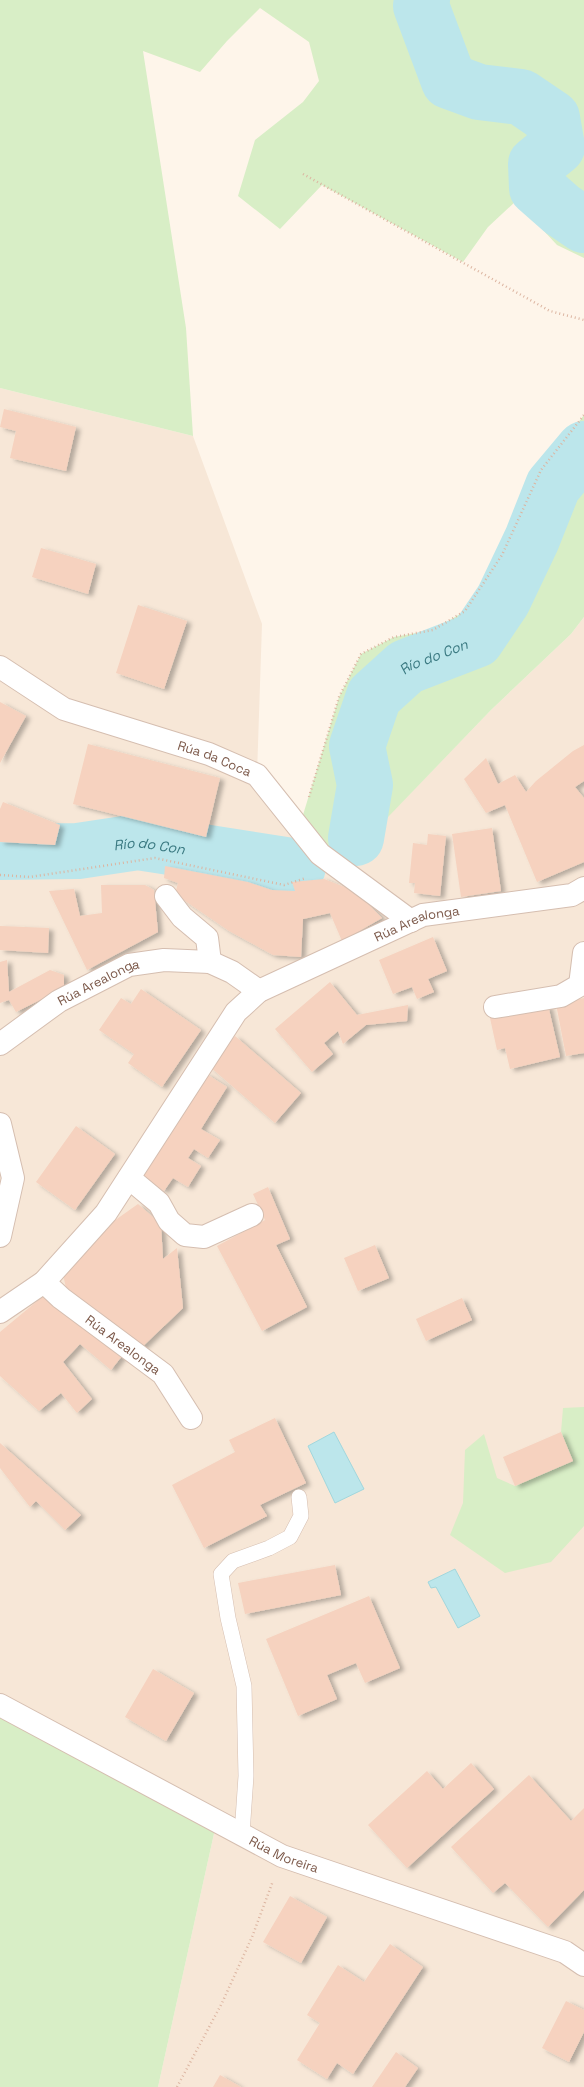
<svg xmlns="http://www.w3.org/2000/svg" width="584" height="2087" font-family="'Space Grotesk',sans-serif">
	<defs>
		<filter id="shadow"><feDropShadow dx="4.5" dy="2.5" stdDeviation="2" flood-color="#0004"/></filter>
	</defs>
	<rect width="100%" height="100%" fill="#fef5ea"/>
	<!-- residential -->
	<path fill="#f7e7d7" d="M 0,388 L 193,436 L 262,624 L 257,775 L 339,867 L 491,710 L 571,634 L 584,617 L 584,2087 L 158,2087 L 217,1820 L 0,1705 Z"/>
	<!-- green -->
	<g fill="#d8eec6">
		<path d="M 0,0 L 584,0 L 584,258 L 557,245 L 516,201 L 488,227 L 463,262 L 322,185 L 280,229 L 238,196 L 255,140 L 303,102 L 319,81 L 309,42 L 260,8 L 227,41 L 200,72 L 143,51 L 186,328 L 193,436 L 0,388 Z"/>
		<path d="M 584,415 L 584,617 L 571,634 L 491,710 L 339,868 L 299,828 L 339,697 L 361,654 L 394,637 L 433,630 L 465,611 L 502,555 L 541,470 Z"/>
		<path d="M 584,1407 L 584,1526 L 551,1562 L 505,1573 L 450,1535 L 463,1503 L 465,1450 L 484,1434 L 497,1478 L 515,1486 L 573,1461 L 561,1432 L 563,1408 Z"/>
		<path d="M 0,1705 L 217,1820 L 158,2087 L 0,2087 Z"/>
	</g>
	<!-- water -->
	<g fill="#bce6eb" stroke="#a1d7dd">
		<path d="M 334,1432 L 364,1489 L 335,1503 L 308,1446 Z"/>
		<path d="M 455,1569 L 480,1616 L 458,1628 L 436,1587 L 431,1588 L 428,1582 Z"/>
	</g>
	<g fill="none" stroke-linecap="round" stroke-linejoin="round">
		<!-- river -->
		<g stroke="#bce6eb" stroke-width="56">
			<path d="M 422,0 L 421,6 L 449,81 L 479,92 L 521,97 L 552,118 L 557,147 L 536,164 L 537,188 L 562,210 L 584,225"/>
			<path id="s1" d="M 356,838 L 365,785 L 357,746 L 374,696 L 406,667 L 476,640 L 503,600 L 532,539 L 553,486 L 584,449"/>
			<path id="s2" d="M 0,852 L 78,851 L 138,842 L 298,867"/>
		</g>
	</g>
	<!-- building -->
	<g fill="#f6d2bf" filter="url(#shadow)">
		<path d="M 4,409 L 76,427 L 66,471 L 10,458 L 16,431 L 0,427 Z"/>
		<path d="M 41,548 L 96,564 L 88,594 L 32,577 Z"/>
		<path d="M 138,605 L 187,621 L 164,689 L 116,673 Z"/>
		<path d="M 0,702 L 26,716 L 0,763 Z"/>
		<path d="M 88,744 L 220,778 L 206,837 L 73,804 Z"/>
		<path d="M 584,745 L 584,781 L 575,787 L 584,798 L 584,862 L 537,882 L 505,805 L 486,813 L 464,779 L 486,758 L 498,784 L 515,775 L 526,792 L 536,781 L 573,751 Z"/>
		<path d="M 3,802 L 60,825 L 55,845 L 0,842 L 0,809 Z"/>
		<path d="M 492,828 L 501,891 L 461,897 L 452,834 Z"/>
		<path d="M 428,834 L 446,836 L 440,896 L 414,893 L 415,883 L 409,883 L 413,843 L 427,845 Z"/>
		<path d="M 165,866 L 248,882 L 272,890 L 295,891 L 292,882 L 324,879 L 355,891 L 382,918 L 342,941 L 330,913 L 303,919 L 301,957 L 273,955 L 229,931 L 175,894 L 178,883 L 164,878 Z"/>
		<path d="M 101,885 L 145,885 L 154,890 L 158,932 L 87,970 L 49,891 L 74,889 L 80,916 L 102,913 Z"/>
		<path d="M 0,926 L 49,928 L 48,953 L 0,950 Z"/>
		<path d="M 433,937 L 447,971 L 428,979 L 434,992 L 417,999 L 412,987 L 393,994 L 379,960 Z"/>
		<path d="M 7,960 L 9,992 L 50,970 L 64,975 L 64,988 L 16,1012 L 9,1000 L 0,1003 L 0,962 Z"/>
		<path d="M 330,982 L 357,1015 L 408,1005 L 407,1021 L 366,1025 L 343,1044 L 338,1031 L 324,1043 L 333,1054 L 312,1072 L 275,1029 Z"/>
		<path d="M 141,989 L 201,1030 L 162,1087 L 128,1063 L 134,1054 L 99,1030 L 121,998 L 131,1004 Z"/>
		<path d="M 584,998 L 584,1053 L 566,1056 L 556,1004 Z"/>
		<path d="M 548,1005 L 560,1057 L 510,1069 L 505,1048 L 497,1050 L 490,1018 Z"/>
		<path d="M 235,1036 L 301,1093 L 275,1123 L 209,1066 Z"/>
		<path d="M 205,1073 L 227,1087 L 201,1129 L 220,1140 L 208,1158 L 194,1149 L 188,1158 L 201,1166 L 188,1187 L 173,1178 L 164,1191 L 140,1176 Z"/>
		<path d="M 76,1126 L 115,1154 L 75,1210 L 36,1182 Z"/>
		<path d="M 268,1187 L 290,1239 L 276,1245 L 307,1307 L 262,1331 L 217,1246 L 265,1220 L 253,1194 Z"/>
		<path d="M 138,1204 L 161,1224 L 163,1259 L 177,1248 L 183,1308 L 139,1350 L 97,1312 L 66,1288 L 62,1270 L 97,1233 Z"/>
		<path d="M 375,1245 L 389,1278 L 358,1291 L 344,1258 Z"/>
		<path d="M 42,1297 L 126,1351 L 111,1370 L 80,1344 L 63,1362 L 92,1399 L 77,1413 L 61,1393 L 39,1411 L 0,1376 L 0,1332 Z"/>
		<path d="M 462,1298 L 472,1320 L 426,1341 L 416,1319 Z"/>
		<path d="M 275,1418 L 306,1483 L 260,1505 L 267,1516 L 204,1548 L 172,1485 L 235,1452 L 229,1440 Z"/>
		<path d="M 561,1432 L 573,1461 L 515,1486 L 503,1457 Z"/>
		<path d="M 0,1443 L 81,1515 L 65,1530 L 36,1501 L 30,1507 L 0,1468 Z"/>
		<path d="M 335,1565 L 341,1595 L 245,1614 L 238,1583 Z"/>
		<path d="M 369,1596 L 400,1668 L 365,1683 L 356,1663 L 327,1675 L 337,1699 L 298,1716 L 266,1639 Z"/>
		<path d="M 153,1669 L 194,1693 L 166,1741 L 125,1717 Z"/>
		<path d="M 471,1763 L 494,1789 L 407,1868 L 368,1825 L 427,1771 L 443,1789 Z"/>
		<path d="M 529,1775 L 571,1821 L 584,1808 L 584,1890 L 548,1927 L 505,1883 L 493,1893 L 451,1847 Z"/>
		<path d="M 290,1896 L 327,1917 L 301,1963 L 263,1942 Z"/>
		<path d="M 390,1944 L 423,1967 L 353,2074 L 337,2063 L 327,2079 L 297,2060 L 320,2023 L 307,2015 L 338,1965 L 364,1982 Z"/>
		<path d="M 566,2001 L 584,2010 L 584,2032 L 569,2062 L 542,2048 Z"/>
		<path d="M 396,2052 L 418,2068 L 405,2087 L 372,2087 Z"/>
		<path d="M 220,2075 L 241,2087 L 213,2087 Z"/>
	</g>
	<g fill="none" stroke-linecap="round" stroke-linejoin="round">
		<!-- lane casing -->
		<g stroke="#d5beb0" stroke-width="16">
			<path id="lane" d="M 242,1834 L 246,1776 L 244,1686 L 228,1618 L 221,1574 L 233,1561 L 269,1548 L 290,1537 L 301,1516 L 299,1497"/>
		</g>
		<!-- street casing -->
		<g stroke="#d5beb0" stroke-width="24">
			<g id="street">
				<path id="s3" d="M 0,667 L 64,709 L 209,754 L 257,775 L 320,854 L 411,921"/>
				<path d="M 166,896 L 182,917 L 207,938 L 210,962"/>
				<path d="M 495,1007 L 561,996 L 580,985 L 584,953"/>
				<path id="s4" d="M 0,1044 L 59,1001 L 129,965 L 164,960 L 210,962 L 232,972 L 259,991"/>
				<path d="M 0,1124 L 13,1178 L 0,1236"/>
				<path d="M 129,1178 L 159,1203 L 169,1221 L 185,1235 L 204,1237 L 252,1215"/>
				<path id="s5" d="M 44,1282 L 61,1298 L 163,1374 L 191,1418"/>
				<path id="s6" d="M 0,1312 L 44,1282 L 106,1213 L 236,1012 L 259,991 L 423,915 L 572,895 L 584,888"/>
				<path id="s7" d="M 0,1705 L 282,1856 L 565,1952 L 584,1965"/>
			</g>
		</g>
		<!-- path -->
		<g stroke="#dcb5a1" stroke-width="2.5" stroke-dasharray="1 3" stroke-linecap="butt">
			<path d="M 303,174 L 550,311 L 584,320"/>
			<path d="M 309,797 L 339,697 L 361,654 L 394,637 L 433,630 L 465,611 L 502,555 L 541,470 L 584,415"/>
			<path d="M 0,875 L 30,877 L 155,858 L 284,885 L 306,878"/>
			<path d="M 177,2087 L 222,2003 L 252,1937 L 273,1881"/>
		</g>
		<!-- lane -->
		<use href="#lane" stroke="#fff" stroke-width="15"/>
		<!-- street -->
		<use href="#street" stroke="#fff" stroke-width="22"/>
	</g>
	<g text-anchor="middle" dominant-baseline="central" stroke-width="4" stroke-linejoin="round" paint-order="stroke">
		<!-- street labels -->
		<g font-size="13" fill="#7c594a" stroke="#fff9f2">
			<text stroke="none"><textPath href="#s3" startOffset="235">Rúa da Coca</textPath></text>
			<text stroke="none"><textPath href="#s6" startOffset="589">Rúa Arealonga</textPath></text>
			<text stroke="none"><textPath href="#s4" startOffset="117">Rúa Arealonga</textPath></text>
			<text stroke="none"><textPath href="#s5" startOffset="101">Rúa Arealonga</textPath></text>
			<text stroke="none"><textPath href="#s7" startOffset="321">Rúa Moreira</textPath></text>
		</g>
		<!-- water labels -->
		<g font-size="14" font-style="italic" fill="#3b7a82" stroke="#fff9f2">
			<text stroke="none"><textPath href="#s1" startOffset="219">Río do Con</textPath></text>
			<text stroke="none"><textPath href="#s2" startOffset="150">Río do Con</textPath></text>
		</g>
	</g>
</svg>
